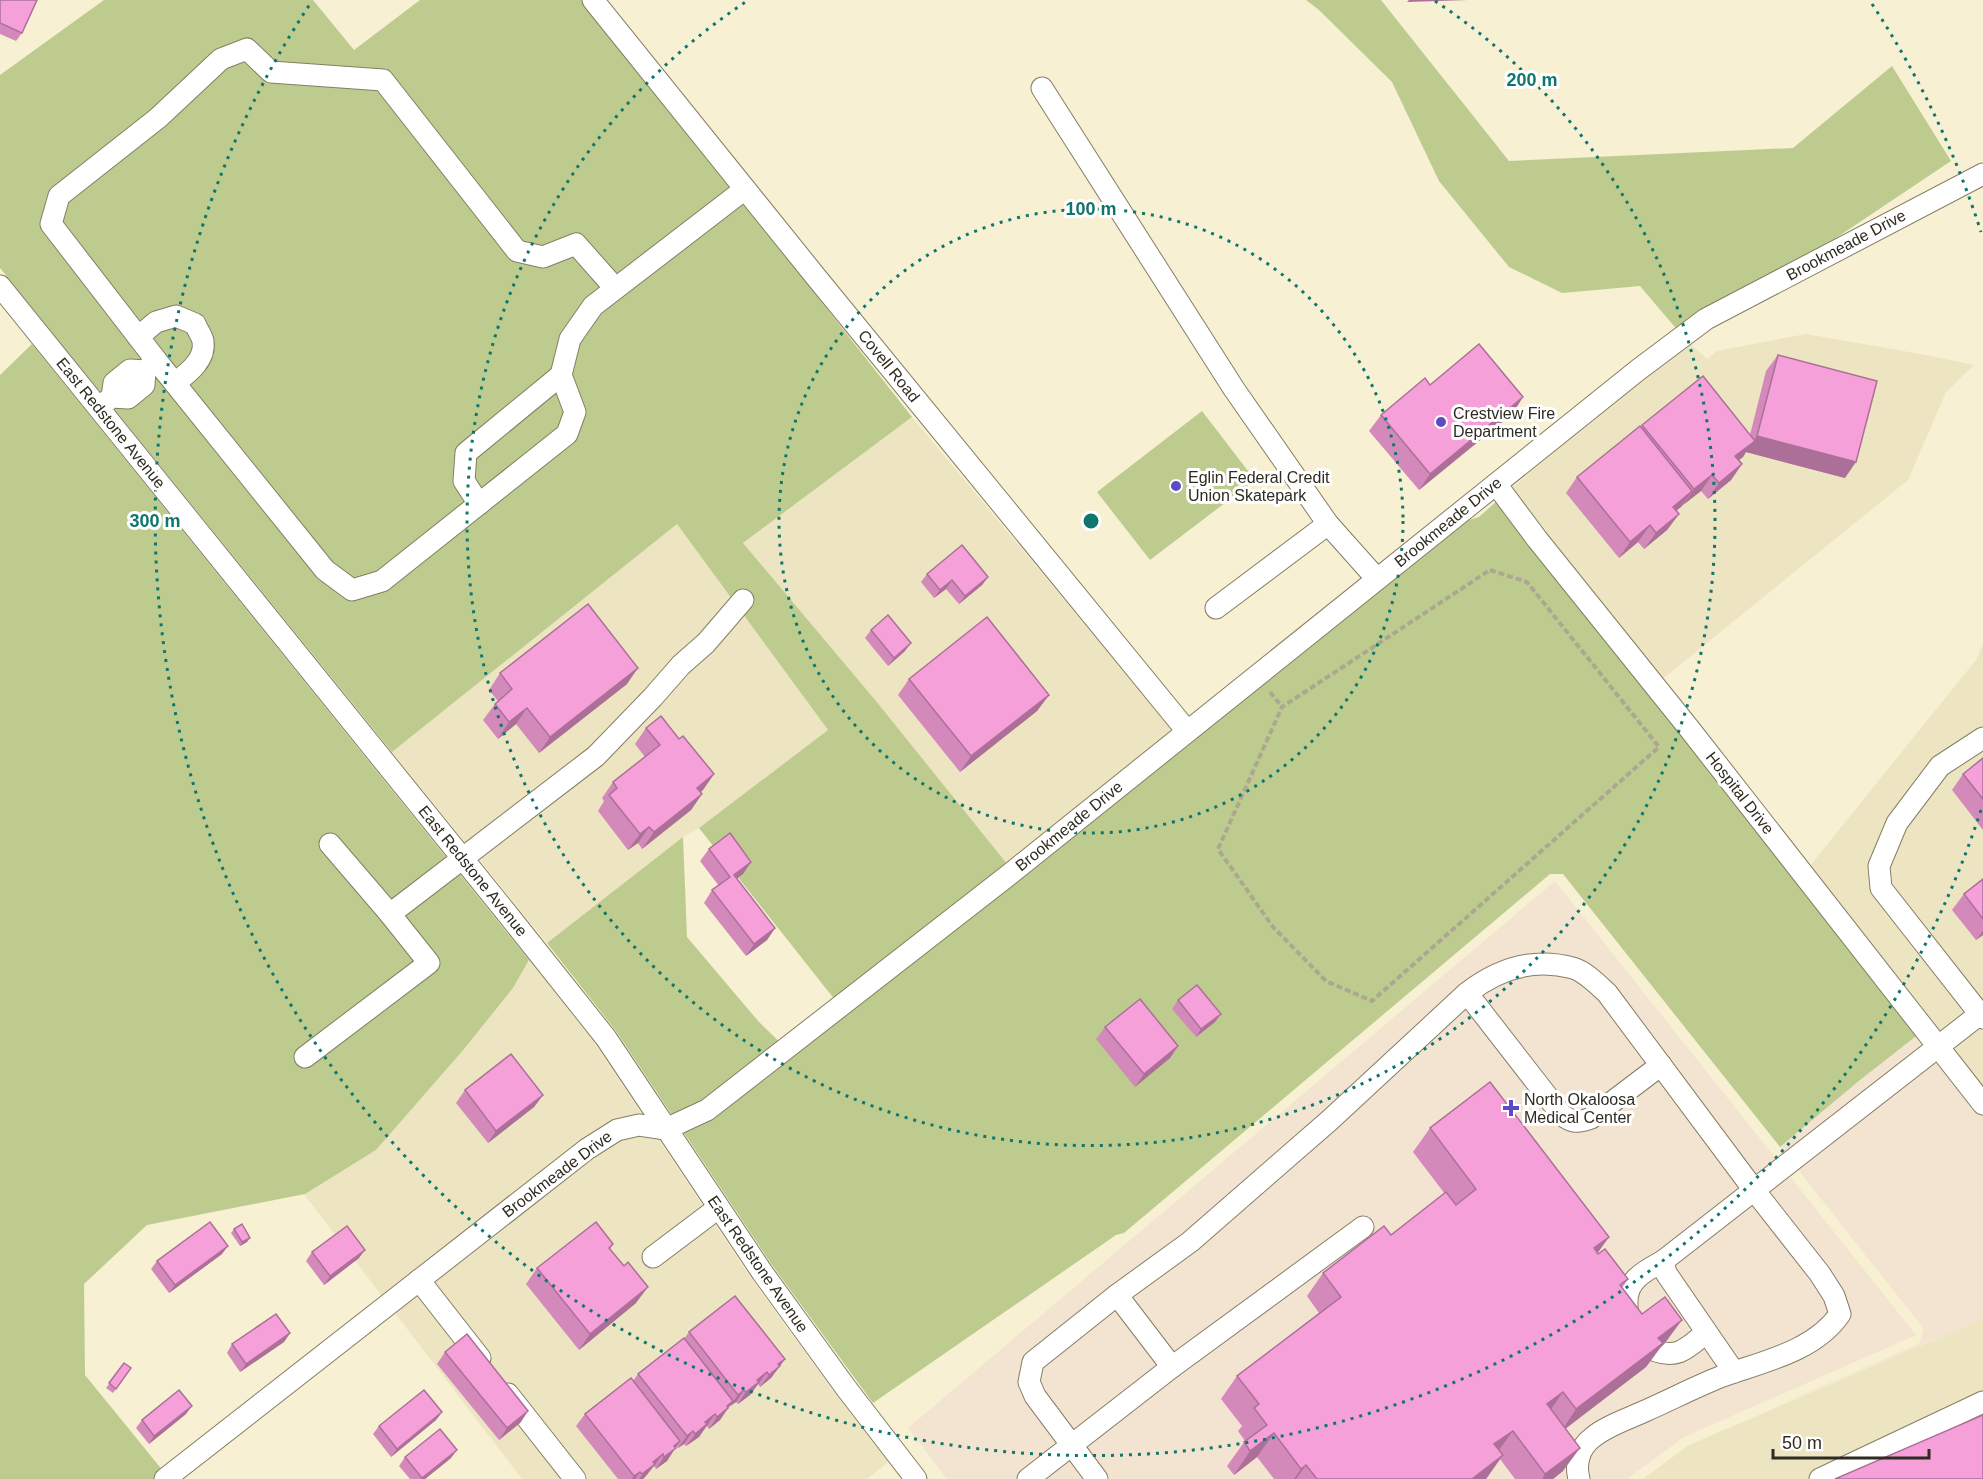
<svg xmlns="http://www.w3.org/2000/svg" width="1983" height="1479" font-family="Arial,sans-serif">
	<rect width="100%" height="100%" fill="#f7f0d3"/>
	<!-- built -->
	<g fill="#ede4c1">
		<path d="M 1806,334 L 1926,355 L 1974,365 L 1946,392 L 1908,480 L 1650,689 L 1498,500 L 1685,339 L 1707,359 L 1717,351 Z"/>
		<path d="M 912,417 L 1184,744 L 1016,875 L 876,701 L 743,543 Z"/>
		<path d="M 677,524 L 828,730 L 699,828 L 683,837 L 547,943 L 392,752 Z"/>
		<path d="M 1983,644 L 1983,1103 L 1801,877 L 1976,660 Z"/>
		<path d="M 529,960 L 596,1045 L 746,1271 L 836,1395 L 888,1462 L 867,1479 L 522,1479 L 304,1194 L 376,1150 L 513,988 Z"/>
		<path d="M 1983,1319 L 1983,1479 L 1643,1479 L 1689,1445 Z"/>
	</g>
	<!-- education -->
	<g fill="#f3e3d1">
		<path d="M 1555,881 L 1916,1335 L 1684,1437 L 1627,1479 L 947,1479 L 908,1428 Z"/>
		<path d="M 1924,1030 L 1983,1103 L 1983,1319 L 1765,1411 L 1919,1344 L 1924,1329 L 1780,1147 L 1860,1080 Z"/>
	</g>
	<!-- green -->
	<g fill="#bdcc8e">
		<path d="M 104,0 L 313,0 L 354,50 L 420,0 L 584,0 L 912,417 L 743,543 L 876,701 L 1016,875 L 1469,520 L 1479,517 L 1498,500 L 1924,1030 L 1860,1080 L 1780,1147 L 1563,874 L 1550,874 L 1124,1233 L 1116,1235 L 873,1403 L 772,1265 L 616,1031 L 547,943 L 683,837 L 687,937 L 759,1022 L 790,1052 L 843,1010 L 699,828 L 828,730 L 677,524 L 392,752 L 0,268 L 0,75 Z"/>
		<path d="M 1306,0 L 1381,0 L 1509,161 L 1793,148 L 1892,66 L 1951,161 L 1685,339 L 1640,286 L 1562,293 L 1509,267 L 1439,181 L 1392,82 L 1319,10 Z"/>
		<path d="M 32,344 L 529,960 L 513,988 L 464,1049 L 376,1150 L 305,1194 L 147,1225 L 84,1284 L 85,1375 L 168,1477 L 165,1479 L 0,1479 L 0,375 Z"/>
		<path d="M 1202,411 L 1255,480 L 1150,560 L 1097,492 Z"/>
	</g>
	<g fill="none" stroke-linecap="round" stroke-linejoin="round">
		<!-- minor casing -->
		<g stroke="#857e64" stroke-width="23">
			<g id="minor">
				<path d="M 593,0 L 816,277 L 1187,731"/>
				<path d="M 1042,88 L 1234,389 L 1328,524 L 1377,579"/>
				<path d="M 0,286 L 509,916 L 606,1038 L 762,1272 L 846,1388 L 916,1479"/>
				<path d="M 138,337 L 156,322 L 176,316 L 195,324 C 197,329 202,336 203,341 C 206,360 188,373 175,383"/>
				<path d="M 156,360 L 51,224 L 59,196 L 158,118 L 221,59 L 247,49 L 271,72 L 383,80 L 517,251 L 543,257 L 576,244 L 615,288"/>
				<path d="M 112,397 L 114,383 L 130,370 L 145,371"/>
				<path d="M 99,407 L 112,397 L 128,398 L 144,385 L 145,371 L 156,360 L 325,570 L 352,590 L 382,581 L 567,434 L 575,412 L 561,375 L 570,339 L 593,306 L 745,189"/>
				<path d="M 1496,484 L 1537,539 L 1688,727 L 1983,1104"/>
				<path d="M 479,504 L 464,481 L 466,453 L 561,375"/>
				<path d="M 1216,608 L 1328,524"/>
				<path d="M 1983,738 L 1940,766 L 1897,823 L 1879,866 L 1881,888 L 1983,1018"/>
				<path d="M 330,844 L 390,914 L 596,756 L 653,697 L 681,665 L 706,643 L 743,600"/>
				<path d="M 1467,993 L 1561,1114 C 1572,1123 1578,1123 1591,1118 L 1661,1065"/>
				<path d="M 305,1057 L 429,963 L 390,914"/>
				<path d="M 653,1257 L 718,1208"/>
				<path d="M 419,1280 L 480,1358"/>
				<path d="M 1117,1295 L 1172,1367"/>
				<path d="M 1632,1322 C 1627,1316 1627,1311 1627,1303 C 1626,1280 1645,1271 1663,1261"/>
				<path d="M 1656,1351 C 1679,1359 1688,1347 1706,1333"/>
				<path d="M 1734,1372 L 1666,1273 L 1663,1261 L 1980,1014"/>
				<path d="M 508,1394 L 575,1479"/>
				<path d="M 165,1479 L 587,1149 L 617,1130 L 639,1125 L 666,1129 L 707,1110 L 1010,874 L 1638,370 L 1706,319 L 1983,174"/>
				<path d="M 1028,1479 L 1172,1367 L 1363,1227"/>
				<path d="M 1097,1479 L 1035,1396 L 1029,1382 L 1033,1362 L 1117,1295 L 1190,1242 L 1330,1120 L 1467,993 C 1498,969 1533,957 1573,968 C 1586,972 1597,984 1607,993 L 1754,1190 L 1820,1274 L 1834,1296 L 1840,1314 C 1814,1352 1761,1362 1720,1377 C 1695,1387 1670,1400 1645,1411 C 1628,1419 1606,1426 1592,1438 C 1579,1448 1575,1464 1579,1479"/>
				<path d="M 1820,1479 L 1983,1402"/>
			</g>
		</g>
		<!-- path -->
		<g stroke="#aca790" stroke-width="4" stroke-dasharray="6 3" stroke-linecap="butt">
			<path d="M 1490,570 L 1527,582 L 1659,747 L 1372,1001 L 1326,981 L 1273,927 L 1218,849 L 1282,707 Z"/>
			<path d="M 1270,692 L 1282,707"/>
		</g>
		<!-- minor -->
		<use href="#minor" stroke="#fff" stroke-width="21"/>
	</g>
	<!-- wall -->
	<g fill="#d38abb">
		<path d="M 0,0 L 22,33 L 16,41 L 0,34 Z"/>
		<path d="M 1778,355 L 1845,478 L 1746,452 L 1743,457 L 1739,460 L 1742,464 L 1731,480 L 1708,499 L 1701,491 L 1683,505 L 1676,511 L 1679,514 L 1667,530 L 1644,549 L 1638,542 L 1619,558 L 1566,493 L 1577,477 L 1641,428 L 1642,425 L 1750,435 L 1766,371 Z"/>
		<path d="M 1430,385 L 1523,397 L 1512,414 L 1419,490 L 1369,431 L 1381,415 Z"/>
		<path d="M 927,574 L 988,577 L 982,585 L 959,604 L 946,589 L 934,598 L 921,582 Z"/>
		<path d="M 871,630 L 905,651 L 888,666 L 865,638 Z"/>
		<path d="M 500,673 L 627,684 L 539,753 L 516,724 L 498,739 L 483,720 L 495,704 L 498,701 L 489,690 Z"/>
		<path d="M 909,679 L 1049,695 L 1037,711 L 960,772 L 898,695 Z"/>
		<path d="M 646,728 L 679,739 L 714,774 L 701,792 L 702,794 L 691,810 L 642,849 L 638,843 L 628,850 L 598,811 L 604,801 L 602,798 L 613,782 L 645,757 L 635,744 Z"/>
		<path d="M 1983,758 L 1983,830 L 1952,790 L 1963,774 Z"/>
		<path d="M 709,849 L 751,862 L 743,874 L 737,878 L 775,928 L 767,940 L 746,956 L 704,903 L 712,890 L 719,886 L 700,861 Z"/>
		<path d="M 1983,879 L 1983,935 L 1976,940 L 1952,910 L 1964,894 Z"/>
		<path d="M 1178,1000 L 1215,1022 L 1196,1037 L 1172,1009 Z"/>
		<path d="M 1105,1027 L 1178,1046 L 1170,1058 L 1135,1087 L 1096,1039 Z"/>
		<path d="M 465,1090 L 543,1095 L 534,1107 L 488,1143 L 456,1103 Z"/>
		<path d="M 1430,1128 L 1597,1253 L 1628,1279 L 1622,1288 L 1665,1343 L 1660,1348 L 1646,1367 L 1565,1428 L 1563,1471 L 1553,1479 L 1515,1479 L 1500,1459 L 1486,1479 L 1274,1479 L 1257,1457 L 1234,1475 L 1227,1466 L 1245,1441 L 1238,1431 L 1242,1426 L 1221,1399 L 1237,1376 L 1319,1313 L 1307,1296 L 1323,1273 L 1391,1235 L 1445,1194 L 1413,1152 Z"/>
		<path d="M 234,1229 L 247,1242 L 240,1246 L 231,1233 Z"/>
		<path d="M 613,1244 L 610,1249 L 624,1266 L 636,1303 L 579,1350 L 526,1284 L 537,1268 Z"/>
		<path d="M 312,1252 L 359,1258 L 324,1285 L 306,1261 Z"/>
		<path d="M 222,1254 L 169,1293 L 151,1269 L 157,1261 Z"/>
		<path d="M 689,1332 L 785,1359 L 771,1378 L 760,1387 L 758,1384 L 750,1395 L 738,1404 L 736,1402 L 729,1406 L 720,1420 L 709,1429 L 707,1426 L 705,1428 L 699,1437 L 686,1446 L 684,1444 L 678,1448 L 676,1446 L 667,1461 L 656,1469 L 654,1466 L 643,1479 L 618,1479 L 576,1426 L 585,1414 L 633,1381 L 638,1374 L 684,1339 Z"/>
		<path d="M 290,1333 L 284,1342 L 240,1372 L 227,1353 L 232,1344 Z"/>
		<path d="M 445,1352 L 528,1411 L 520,1423 L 499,1440 L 437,1364 Z"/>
		<path d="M 124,1363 L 131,1368 L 113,1393 L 106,1388 Z"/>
		<path d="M 442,1412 L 436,1420 L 391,1457 L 373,1434 L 379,1426 Z"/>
		<path d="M 186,1414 L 149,1444 L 136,1428 L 142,1420 Z"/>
		<path d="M 405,1457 L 451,1458 L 425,1479 L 410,1479 L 399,1466 Z"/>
	</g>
	<!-- shaded-wall -->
	<g fill="#ac7098">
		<path d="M 1409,0 L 1468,0 L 1407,2 Z"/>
		<path d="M 1523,397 L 1512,414 L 1419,490 L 1430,474 Z"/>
		<path d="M 1757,436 L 1856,462 L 1845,478 L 1746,452 L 1743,457 L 1724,472 L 1735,456 L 1752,443 Z"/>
		<path d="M 1742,464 L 1731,480 L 1708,499 L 1719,483 Z"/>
		<path d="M 1712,475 L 1701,491 L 1683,505 L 1694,489 Z"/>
		<path d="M 1692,491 L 1681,507 L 1661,523 L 1673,507 Z"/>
		<path d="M 1679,514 L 1667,530 L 1644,549 L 1656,533 Z"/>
		<path d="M 1650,525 L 1638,542 L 1619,558 L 1630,542 Z"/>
		<path d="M 988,577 L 982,585 L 959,604 L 965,596 Z"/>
		<path d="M 952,580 L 946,589 L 934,598 L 940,590 Z"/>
		<path d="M 911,643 L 905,651 L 888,666 L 894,658 Z"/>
		<path d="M 638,668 L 627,684 L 539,753 L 550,737 Z"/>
		<path d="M 1049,695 L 1037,711 L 960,772 L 971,756 Z"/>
		<path d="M 527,708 L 516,724 L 498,739 L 509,722 Z"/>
		<path d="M 714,774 L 703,790 L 686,804 L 697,788 Z"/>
		<path d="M 702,794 L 691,810 L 642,849 L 654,832 Z"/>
		<path d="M 649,827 L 638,843 L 628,850 L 640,834 Z"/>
		<path d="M 751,862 L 743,874 L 726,887 L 734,875 Z"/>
		<path d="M 775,928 L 767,940 L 746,956 L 754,944 Z"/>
		<path d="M 1983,931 L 1983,935 L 1976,940 Z"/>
		<path d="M 1221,1014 L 1215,1022 L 1196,1037 L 1201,1029 Z"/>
		<path d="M 1178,1046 L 1170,1058 L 1135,1087 L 1144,1074 Z"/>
		<path d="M 543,1095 L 534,1107 L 488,1143 L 496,1131 Z"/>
		<path d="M 1609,1237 L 1592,1261 L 1594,1248 Z"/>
		<path d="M 250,1238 L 247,1242 L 240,1246 L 242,1242 Z"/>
		<path d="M 228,1246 L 222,1254 L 169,1293 L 175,1285 Z"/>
		<path d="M 365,1250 L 359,1258 L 324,1285 L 330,1276 Z"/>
		<path d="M 648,1287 L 636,1303 L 579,1350 L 590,1334 Z"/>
		<path d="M 1682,1320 L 1665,1343 L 1660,1348 L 1646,1367 L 1560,1433 L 1576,1409 L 1658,1338 Z"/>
		<path d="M 290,1333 L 284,1342 L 240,1372 L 246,1364 Z"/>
		<path d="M 785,1359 L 771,1378 L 760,1387 L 769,1375 L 778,1364 Z"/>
		<path d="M 767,1372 L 750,1395 L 738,1404 L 746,1392 L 757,1380 Z"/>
		<path d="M 744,1390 L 736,1402 L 729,1407 L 738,1395 Z"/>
		<path d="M 1563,1392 L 1547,1415 L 1547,1404 Z"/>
		<path d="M 733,1401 L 720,1420 L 709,1429 L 717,1417 L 727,1406 Z"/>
		<path d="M 192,1406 L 186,1414 L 149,1444 L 154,1436 Z"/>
		<path d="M 528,1411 L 520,1423 L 499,1440 L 507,1428 Z"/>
		<path d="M 442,1412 L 436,1420 L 391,1457 L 397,1449 Z"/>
		<path d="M 715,1414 L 699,1437 L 686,1446 L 705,1422 Z"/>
		<path d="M 693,1431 L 684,1444 L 678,1448 L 687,1436 Z"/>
		<path d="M 1513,1431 L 1496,1454 L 1494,1444 Z"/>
		<path d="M 1274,1433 L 1257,1457 L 1234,1475 L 1250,1451 Z"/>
		<path d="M 680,1441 L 667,1461 L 656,1469 L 664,1457 L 674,1446 Z"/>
		<path d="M 1580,1448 L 1563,1471 L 1553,1479 L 1542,1479 L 1545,1474 Z"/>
		<path d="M 457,1450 L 451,1458 L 425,1479 L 421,1479 Z"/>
		<path d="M 663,1454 L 646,1476 L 643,1479 L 639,1479 L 653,1462 Z"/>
		<path d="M 1503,1455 L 1486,1479 L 1472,1479 Z"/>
		<path d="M 1306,1465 L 1296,1479 L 1294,1479 L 1301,1469 Z"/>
		<path d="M 640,1472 L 635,1479 L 632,1479 L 634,1476 Z"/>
	</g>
	<!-- building -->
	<g fill="#f5a0d9" stroke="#ac7098" stroke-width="1.5">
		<path d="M 0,0 L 37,0 L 22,33 L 0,23 Z"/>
		<path d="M 1479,344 L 1523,397 L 1430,474 L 1381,415 L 1425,378 L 1430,385 Z"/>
		<path d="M 1778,355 L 1877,381 L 1856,462 L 1757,436 Z"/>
		<path d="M 1703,376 L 1755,441 L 1735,456 L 1742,464 L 1719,483 L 1712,475 L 1694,489 L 1642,425 Z"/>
		<path d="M 1640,426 L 1692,491 L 1673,507 L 1679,514 L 1656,533 L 1650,525 L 1630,542 L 1577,477 Z"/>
		<path d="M 962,545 L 988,577 L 965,596 L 952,580 L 940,590 L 927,574 Z"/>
		<path d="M 588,604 L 638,668 L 550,737 L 527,708 L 509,722 L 495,704 L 512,689 L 500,673 Z"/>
		<path d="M 888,615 L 911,643 L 894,658 L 871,630 Z"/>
		<path d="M 987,617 L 1049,695 L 971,756 L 909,679 Z"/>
		<path d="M 661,716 L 679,739 L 683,736 L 714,774 L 697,788 L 702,794 L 654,832 L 649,827 L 640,834 L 609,795 L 617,788 L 613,782 L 660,745 L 646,728 Z"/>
		<path d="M 1983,758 L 1983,799 L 1963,774 Z"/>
		<path d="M 730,833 L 751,862 L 734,875 L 775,928 L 754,944 L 712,890 L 730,877 L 709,849 Z"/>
		<path d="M 1983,879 L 1983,919 L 1964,894 Z"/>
		<path d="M 1197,985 L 1221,1014 L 1201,1029 L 1178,1000 Z"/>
		<path d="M 1140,999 L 1178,1046 L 1144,1074 L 1105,1027 Z"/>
		<path d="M 511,1054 L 543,1095 L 496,1131 L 465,1090 Z"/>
		<path d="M 1490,1082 L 1609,1237 L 1594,1248 L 1598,1254 L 1605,1249 L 1628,1279 L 1620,1285 L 1642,1314 L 1665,1297 L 1682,1320 L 1658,1338 L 1663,1343 L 1576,1409 L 1563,1392 L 1547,1404 L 1580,1448 L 1545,1474 L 1513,1431 L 1494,1444 L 1503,1455 L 1472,1479 L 1317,1479 L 1306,1465 L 1301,1469 L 1274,1433 L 1250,1451 L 1244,1442 L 1267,1425 L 1254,1408 L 1259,1404 L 1237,1376 L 1341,1297 L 1323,1273 L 1384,1226 L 1391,1235 L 1446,1192 L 1456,1205 L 1476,1189 L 1430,1128 Z"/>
		<path d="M 210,1222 L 228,1246 L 175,1285 L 157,1261 Z"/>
		<path d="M 596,1222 L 613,1244 L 609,1248 L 624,1266 L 628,1262 L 648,1287 L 590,1334 L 537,1268 Z"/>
		<path d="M 242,1224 L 250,1238 L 242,1242 L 234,1229 Z"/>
		<path d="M 347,1226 L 365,1250 L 330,1276 L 312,1252 Z"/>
		<path d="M 735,1296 L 785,1359 L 778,1364 L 780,1366 L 769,1375 L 767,1372 L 757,1380 L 759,1382 L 746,1392 L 744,1390 L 738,1395 L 689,1332 Z"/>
		<path d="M 276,1314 L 290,1333 L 246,1364 L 232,1344 Z"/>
		<path d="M 467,1334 L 528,1411 L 507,1428 L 445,1352 Z"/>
		<path d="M 684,1338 L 733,1401 L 727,1406 L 728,1408 L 717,1417 L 715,1414 L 705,1422 L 707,1424 L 695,1434 L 693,1431 L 687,1436 L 638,1374 Z"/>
		<path d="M 124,1363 L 131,1368 L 116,1389 L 109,1383 Z"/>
		<path d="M 631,1378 L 680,1441 L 674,1446 L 676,1448 L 664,1457 L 663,1454 L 653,1462 L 655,1464 L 642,1474 L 640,1472 L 634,1476 L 585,1414 Z"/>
		<path d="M 179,1390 L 192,1406 L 154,1436 L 142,1420 Z"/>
		<path d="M 424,1390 L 442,1412 L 397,1449 L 379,1426 Z"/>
		<path d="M 1983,1415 L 1983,1479 L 1835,1479 Z"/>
		<path d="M 440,1429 L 457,1450 L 422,1478 L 405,1457 Z"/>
	</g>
	<!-- distance rings -->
	<g fill="none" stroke="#0f766e" stroke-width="3" stroke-dasharray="3 6">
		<circle cx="1091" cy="521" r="312"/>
		<path d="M1435 1A624 624 0 1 1 747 1"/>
		<path d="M1981 810A936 936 0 1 1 310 4M1872 4A936 936 0 0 1 1981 232"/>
	</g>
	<!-- markers -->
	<g fill="#5e4ac3" stroke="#fff" stroke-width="2">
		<circle cx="1441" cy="422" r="6"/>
		<circle cx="1176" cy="486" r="6"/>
		<path d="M1508 1099h6v6h6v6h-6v6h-6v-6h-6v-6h6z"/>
	</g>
	<g text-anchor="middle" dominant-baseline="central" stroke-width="6" stroke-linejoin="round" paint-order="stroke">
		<!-- street labels -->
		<g font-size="16" fill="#2e2b20" stroke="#fff">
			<text transform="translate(1846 245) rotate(-28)">Brookmeade Drive</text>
			<text transform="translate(889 366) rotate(51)">Covell Road</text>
			<text transform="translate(111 423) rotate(51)">East Redstone Avenue</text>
			<text transform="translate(1448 522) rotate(-39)">Brookmeade Drive</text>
			<text transform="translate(1740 793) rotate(52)">Hospital Drive</text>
			<text transform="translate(1069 826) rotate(-39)">Brookmeade Drive</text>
			<text transform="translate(473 871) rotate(51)">East Redstone Avenue</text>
			<text transform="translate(557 1174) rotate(-37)">Brookmeade Drive</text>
			<text transform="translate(758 1264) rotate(55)">East Redstone Avenue</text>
		</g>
		<!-- poi labels -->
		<g font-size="16" fill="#2e2b20" stroke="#fff" text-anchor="start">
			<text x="1453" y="413">Crestview Fire<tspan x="1453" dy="18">Department</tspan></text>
			<text x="1188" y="477">Eglin Federal Credit<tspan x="1188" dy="18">Union Skatepark</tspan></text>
			<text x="1524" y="1099">North Okaloosa<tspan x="1524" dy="18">Medical Center</tspan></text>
		</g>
	</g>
	<circle cx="1091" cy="521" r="9" fill="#0f766e" stroke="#fff" stroke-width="3"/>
	<g font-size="18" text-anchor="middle" font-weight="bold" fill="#0f766e" stroke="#fff" stroke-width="6" stroke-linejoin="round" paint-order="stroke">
		<text x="1532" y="86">200 m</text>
		<text x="1091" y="215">100 m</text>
		<text x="155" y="527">300 m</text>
	</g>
	<!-- scale -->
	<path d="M1773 1449v9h156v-9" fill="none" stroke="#2e2b20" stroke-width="3"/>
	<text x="1782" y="1449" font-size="18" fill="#2e2b20" stroke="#ffffff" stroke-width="4.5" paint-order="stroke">50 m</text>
</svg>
